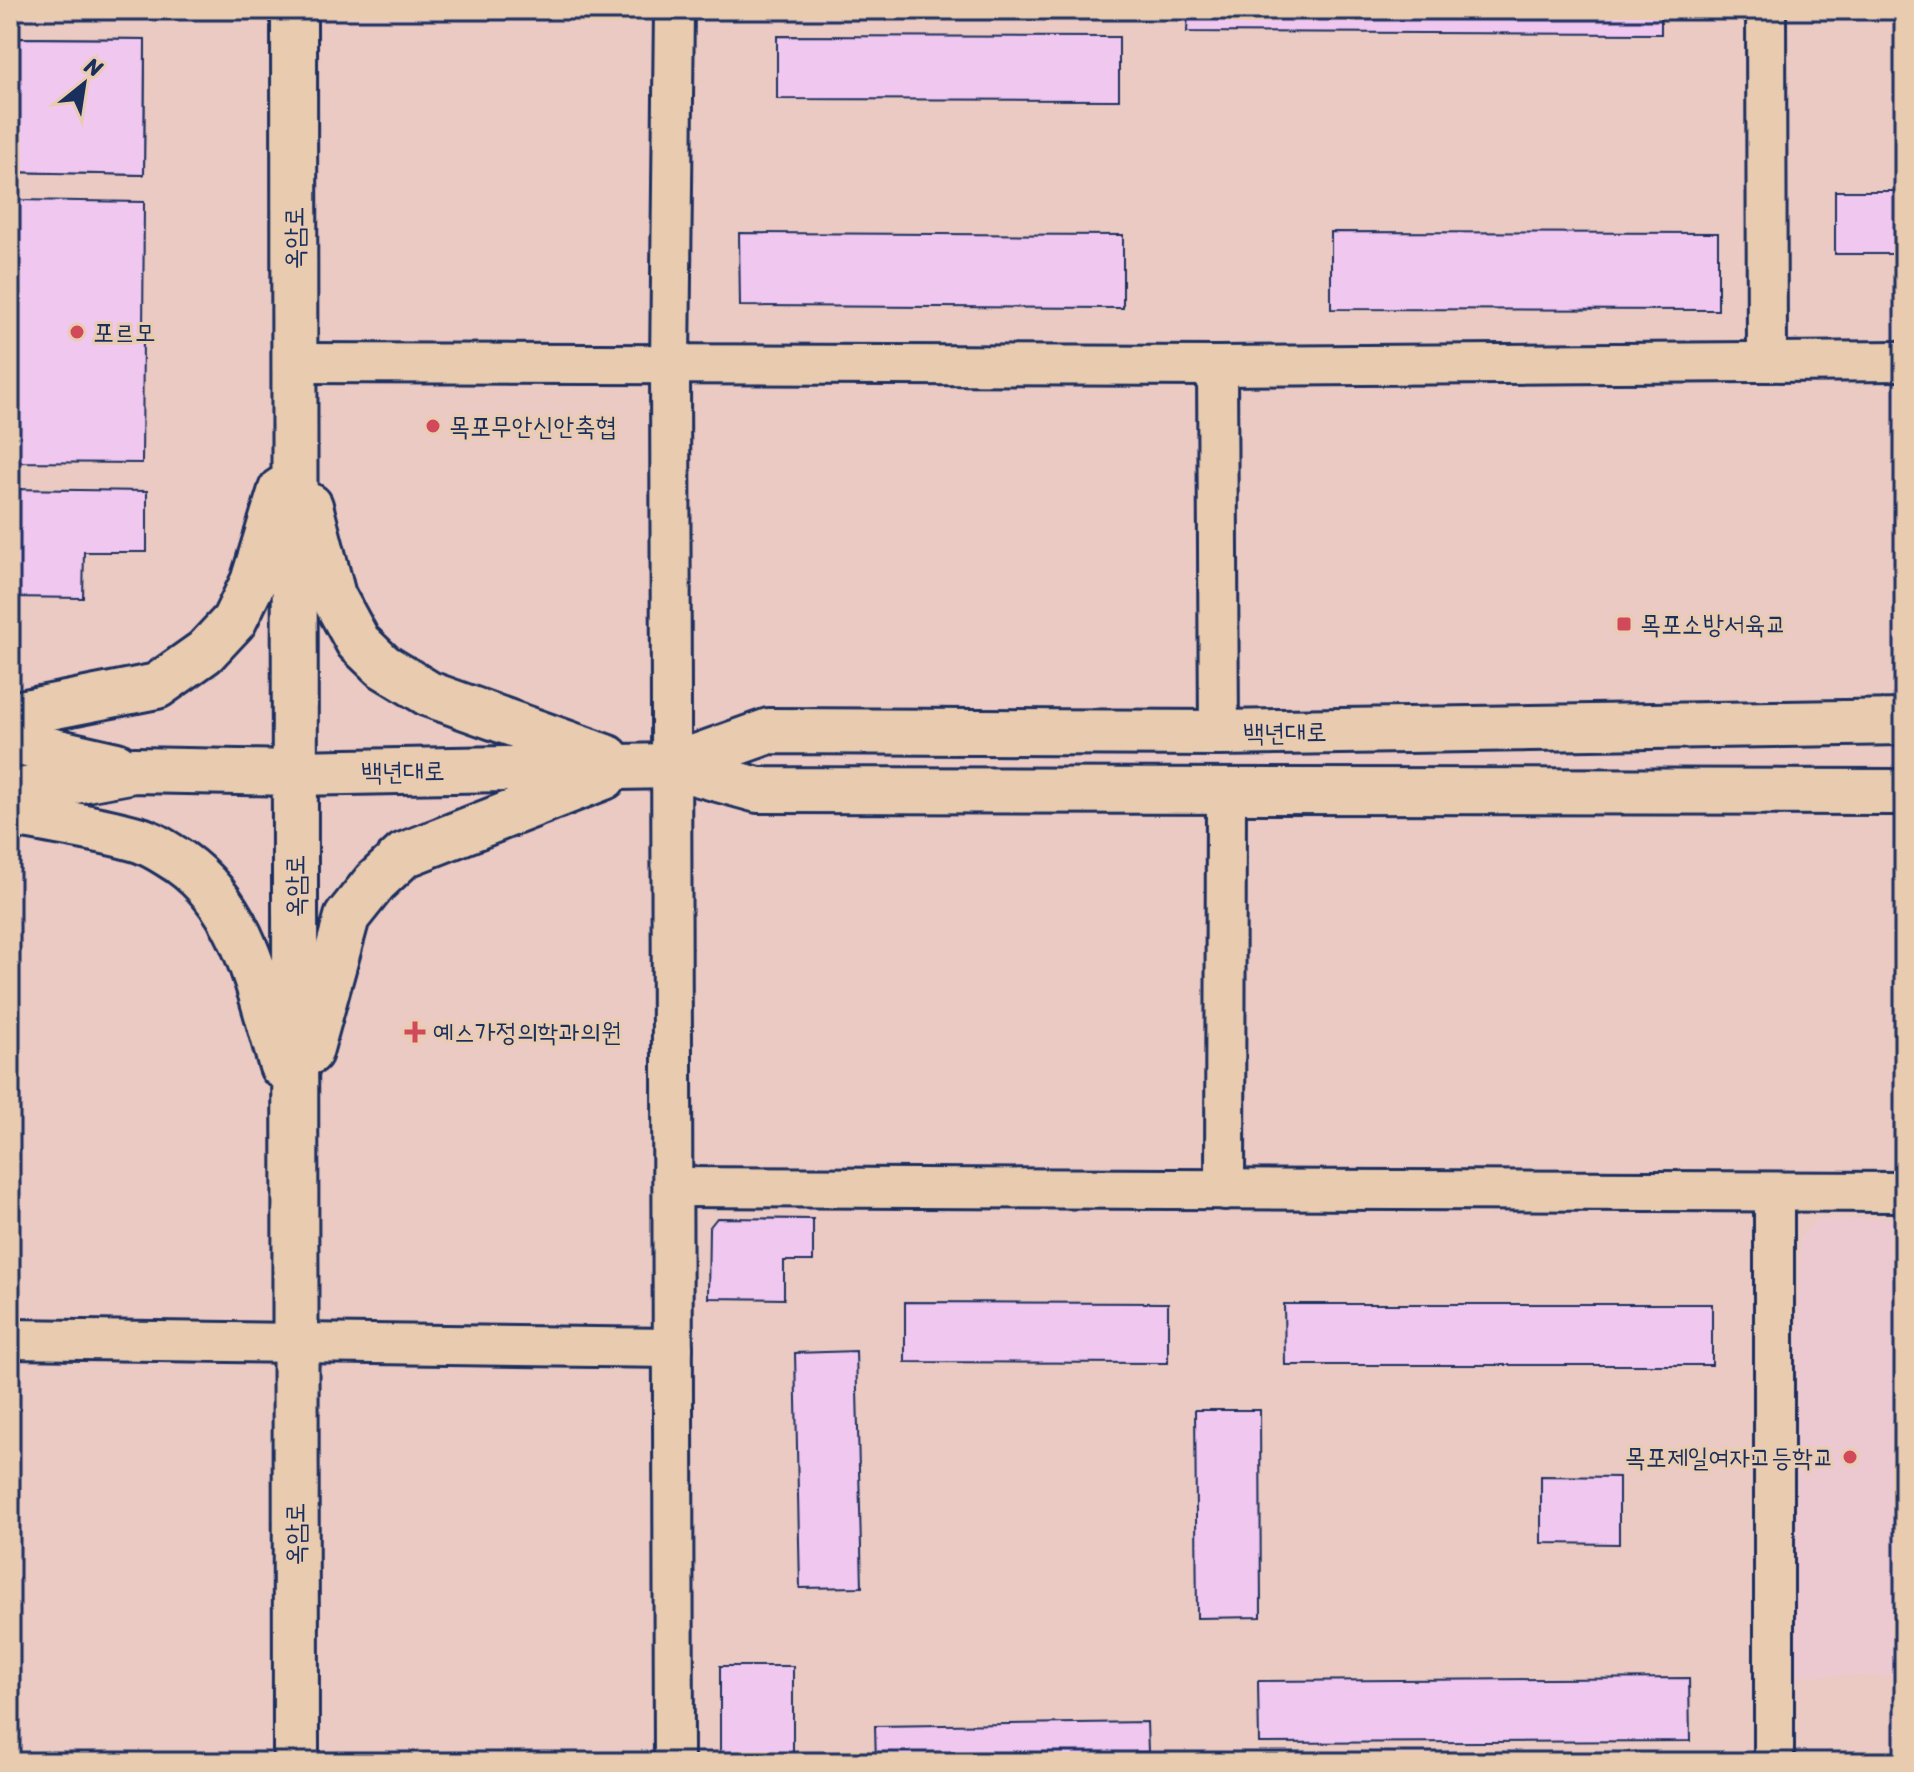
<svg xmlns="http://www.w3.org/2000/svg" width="1914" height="1772" font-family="Sriracha,'Poor Story',sans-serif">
	<rect width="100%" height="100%" fill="#ebcac3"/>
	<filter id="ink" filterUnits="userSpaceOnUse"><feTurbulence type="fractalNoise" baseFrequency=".0125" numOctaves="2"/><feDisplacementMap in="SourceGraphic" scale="16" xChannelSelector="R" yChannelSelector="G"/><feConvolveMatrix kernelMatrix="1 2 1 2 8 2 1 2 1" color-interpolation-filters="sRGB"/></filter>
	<g filter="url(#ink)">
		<!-- built -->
		<path fill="#ecc9d0" d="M 1904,1218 L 1904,1676 L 1791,1675 L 1800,1239 L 1816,1220 Z"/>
		<!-- building -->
		<g fill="#efc7ef" stroke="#1b2f5e" stroke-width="2">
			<path d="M 1188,10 L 1661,10 L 1661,34 L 1187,32 Z"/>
			<path d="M 777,36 L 1119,37 L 1119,100 L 777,99 Z"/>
			<path d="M 10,38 L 145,39 L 144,175 L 16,172 L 15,200 L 144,202 L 142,463 L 10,462 Z"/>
			<path d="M 10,38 L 145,39 L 144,175 L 10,172 Z"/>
			<rect x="1835" y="191" width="69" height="63"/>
			<path d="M 1331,232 L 1718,233 L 1718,310 L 1331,309 Z"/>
			<path d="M 739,233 L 1123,235 L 1123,308 L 740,306 Z"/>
			<path d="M 10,489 L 147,491 L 147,552 L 84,552 L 83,598 L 10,597 Z"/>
			<path d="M 717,1218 L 813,1219 L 813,1261 L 784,1261 L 784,1299 L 708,1298 L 709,1228 Z"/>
			<path d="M 905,1302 L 1168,1303 L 1168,1363 L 905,1362 Z"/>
			<path d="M 1284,1304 L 1712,1304 L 1712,1365 L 1285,1365 Z"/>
			<path d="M 856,1351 L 862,1587 L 800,1588 L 795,1353 Z"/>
			<path d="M 1195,1410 L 1260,1410 L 1261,1617 L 1197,1618 Z"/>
			<path d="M 1541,1476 L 1619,1477 L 1619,1544 L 1541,1543 Z"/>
			<rect x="720" y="1666" width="73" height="96"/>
			<path d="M 1689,1678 L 1690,1741 L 1259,1743 L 1258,1681 Z"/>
			<path d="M 1147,1722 L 1148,1752 L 1136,1752 L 1136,1762 L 876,1762 L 875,1726 Z"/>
			<path d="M 1800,1757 L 1904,1759 L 1904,1762 L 1800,1762 Z"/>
		</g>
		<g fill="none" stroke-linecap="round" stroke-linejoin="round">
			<!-- street casing -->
			<g stroke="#1b2f5e" stroke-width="44">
				<g id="street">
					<path d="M 1766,10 L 1767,362"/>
					<path d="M 294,363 L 1217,366 L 1904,361"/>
					<path d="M 1217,366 L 1219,733"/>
					<path d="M 673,1187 L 1904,1192"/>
					<path d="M 1225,1190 L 1226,793"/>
					<path d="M 1774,1192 L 1774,1762"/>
					<path d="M 10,1339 L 673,1348"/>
					<path d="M 674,1762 L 670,364 L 674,10"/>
				</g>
			</g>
			<!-- secondary casing -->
			<g stroke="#1b2f5e" stroke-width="50">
				<g id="secondary">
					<path d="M 294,10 L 296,1762"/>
					<path d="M 310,506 L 333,596 L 358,642 L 383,666 L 429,694 L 608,758"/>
					<path d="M 10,715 L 157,686 L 205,652 L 234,621 L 253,582 L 281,490"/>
					<path d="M 10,741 L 116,765"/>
					<path d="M 671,766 L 769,731 L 1219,733 L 1904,722"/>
					<path d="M 10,793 L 134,770 L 294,773 L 671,766 L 758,790 L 1904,792"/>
					<path d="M 10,813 C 52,822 96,827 137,839 C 152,843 166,853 180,862 C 247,909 259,993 282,1066"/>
					<path d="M 310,1052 L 347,917 L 375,882 L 404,855 L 604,777"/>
				</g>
			</g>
			<!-- street -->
			<use href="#street" stroke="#e9ccb0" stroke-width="38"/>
			<!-- secondary -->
			<use href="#secondary" stroke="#e9ccb0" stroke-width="44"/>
		</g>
	</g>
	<!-- markers -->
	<g fill="#d1495b" stroke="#e9ccb0" stroke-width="3">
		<circle cx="77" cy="332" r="8"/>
		<circle cx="433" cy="426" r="8"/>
		<rect x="1616" y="616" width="16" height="16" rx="4"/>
		<path d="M411 1020h8v8h8v8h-8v8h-8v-8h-8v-8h8z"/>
		<circle cx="1850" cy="1457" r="8"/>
	</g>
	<g text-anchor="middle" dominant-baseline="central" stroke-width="6" stroke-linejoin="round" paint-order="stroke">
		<!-- street labels -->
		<g font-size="26" fill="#1b2f5e" stroke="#e9ccb0">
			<text transform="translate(294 238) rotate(-90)">옥암로</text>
			<text transform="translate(1285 732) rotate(-1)">백년대로</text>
			<text transform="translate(403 771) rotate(-1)">백년대로</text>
			<text transform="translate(295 886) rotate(-90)">옥암로</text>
			<text transform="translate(295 1534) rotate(-90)">옥암로</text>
		</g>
		<!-- poi labels -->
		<g font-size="26" fill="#1b2f5e" stroke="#e9ccb0" text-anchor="start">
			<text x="93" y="332">포르모</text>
			<text x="449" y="426">목포무안신안축협</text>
			<text x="1640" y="624">목포소방서육교</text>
			<text x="433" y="1032">예스가정의학과의원</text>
			<text x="1834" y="1457" text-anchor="end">목포제일여자고등학교</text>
		</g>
	</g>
	<!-- margin -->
	<rect width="1914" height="1772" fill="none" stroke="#e9ccb0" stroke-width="40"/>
	<rect x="20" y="20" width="1874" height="1732" fill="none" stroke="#1b2f5e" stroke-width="3" filter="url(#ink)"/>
	<!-- north arrow -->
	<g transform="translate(84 84) rotate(30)" stroke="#e9ccb0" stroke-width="6" paint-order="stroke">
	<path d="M0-6L14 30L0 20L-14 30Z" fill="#1b2f5e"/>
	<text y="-12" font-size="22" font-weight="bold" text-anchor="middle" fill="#1b2f5e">N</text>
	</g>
</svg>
